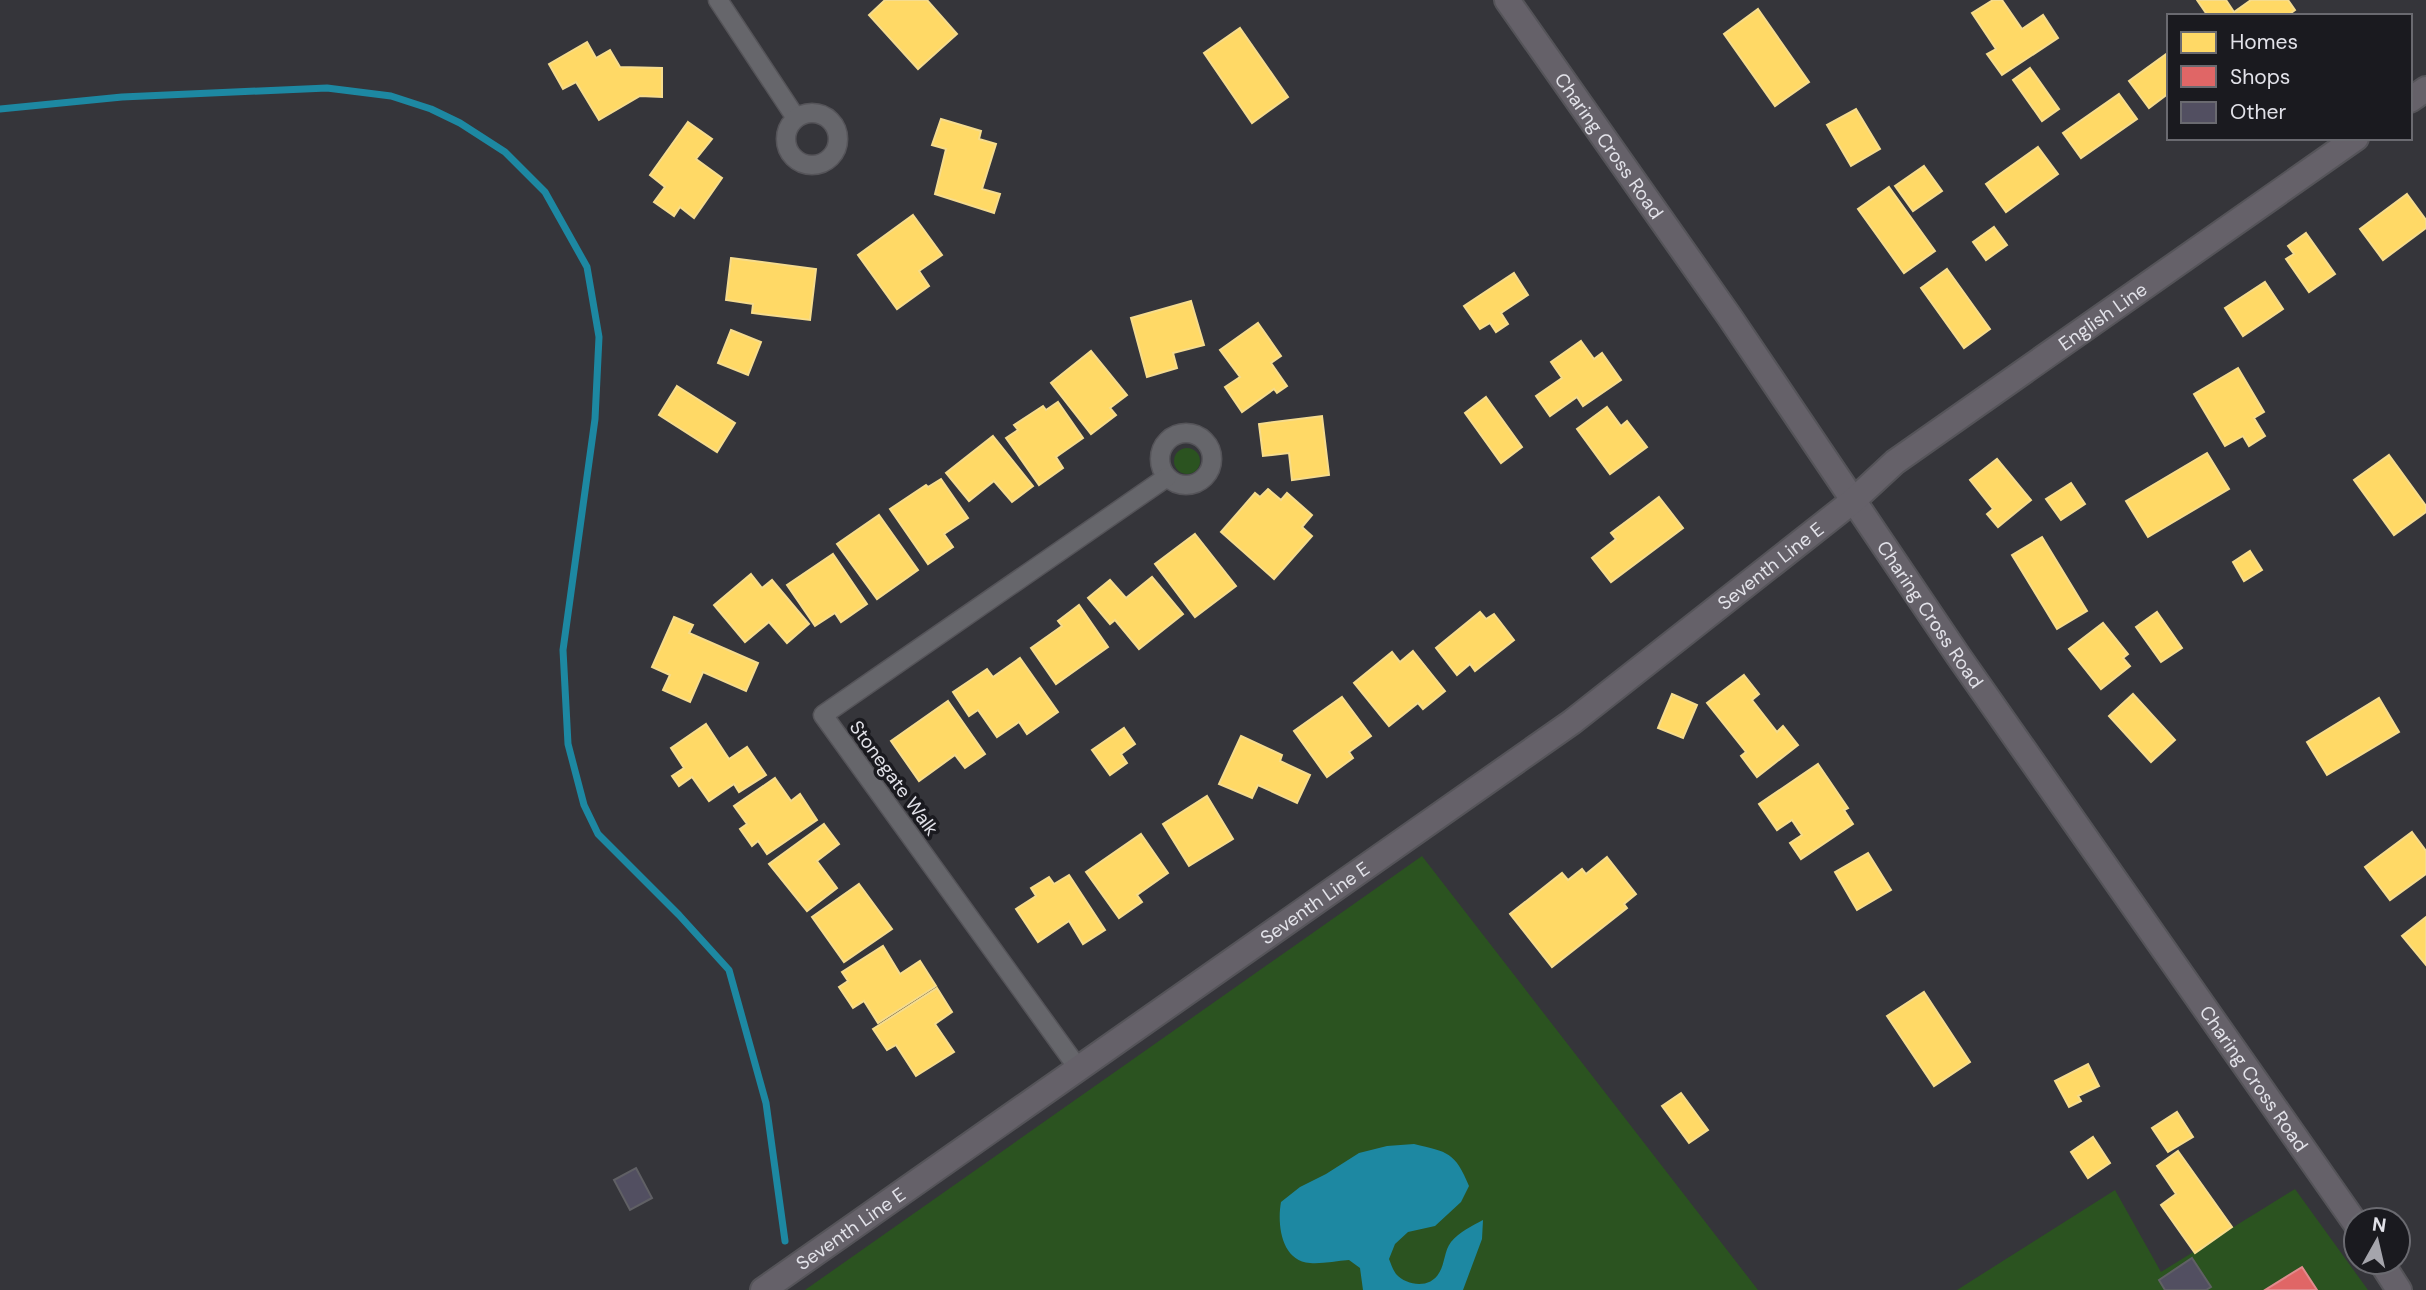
<svg xmlns="http://www.w3.org/2000/svg" width="2426" height="1290" font-family="'DM Sans',sans-serif">
	<rect width="100%" height="100%" fill="#35353a"/>
	<!-- green -->
	<g fill="#2b5320">
		<circle cx="1187" cy="461" r="13"/>
		<path d="M 1422,856 L 1758,1290 L 805,1290 Z"/>
		<path d="M 2295,1189 L 2368,1290 L 1957,1290 L 2115,1190 L 2161,1272 Z"/>
	</g>
	<!-- water -->
	<path fill="#1d88a2" d="M 1414,1144 C 1448,1152 1455,1152 1469,1186 L 1461,1202 L 1435,1226 L 1408,1232 L 1395,1244 L 1389,1259 C 1391,1264 1393,1270 1396,1274 C 1407,1286 1430,1289 1439,1273 C 1445,1264 1444,1251 1451,1242 C 1459,1232 1472,1226 1483,1220 L 1482,1239 L 1463,1290 L 1363,1290 L 1360,1268 L 1349,1260 C 1336,1261 1322,1264 1310,1263 C 1281,1261 1277,1224 1281,1202 L 1300,1187 L 1326,1174 L 1359,1153 L 1387,1146 Z"/>
	<!-- homes -->
	<g fill="#ffd966" stroke="#f6dc8d" stroke-width="2">
		<path d="M 885,0 L 927,0 L 957,34 L 918,69 L 869,15 Z"/>
		<path d="M 1993,0 L 2002,0 L 2022,29 L 2043,15 L 2058,38 L 2002,75 L 1987,54 L 1996,49 L 1972,13 Z"/>
		<path d="M 2197,0 L 2226,0 L 2234,12 L 2251,0 L 2288,0 L 2295,10 L 2287,16 L 2208,16 Z"/>
		<path d="M 1758,9 L 1809,82 L 1775,106 L 1724,34 Z"/>
		<path d="M 1240,28 L 1288,97 L 1252,123 L 1204,53 Z"/>
		<path d="M 587,42 L 596,58 L 610,50 L 620,67 L 662,68 L 662,97 L 640,96 L 599,120 L 576,82 L 563,89 L 549,64 Z"/>
		<path d="M 2169,52 L 2169,93 L 2149,108 L 2129,81 Z"/>
		<path d="M 2030,68 L 2059,109 L 2042,121 L 2013,80 Z"/>
		<path d="M 2119,94 L 2137,119 L 2081,158 L 2063,133 Z"/>
		<path d="M 1856,109 L 1880,149 L 1851,166 L 1827,125 Z"/>
		<path d="M 941,119 L 981,131 L 979,139 L 996,144 L 982,189 L 1000,194 L 994,213 L 935,194 L 946,149 L 932,145 Z"/>
		<path d="M 688,122 L 712,139 L 696,159 L 722,178 L 694,218 L 680,207 L 674,216 L 654,202 L 665,187 L 650,175 Z"/>
		<path d="M 2038,147 L 2058,174 L 2006,212 L 1986,184 Z"/>
		<path d="M 1924,166 L 1942,191 L 1913,211 L 1895,186 Z"/>
		<path d="M 1889,187 L 1935,251 L 1904,273 L 1858,209 Z"/>
		<path d="M 2407,194 L 2426,220 L 2426,228 L 2383,260 L 2360,229 Z"/>
		<path d="M 913,215 L 942,255 L 919,271 L 929,286 L 897,309 L 858,255 Z"/>
		<path d="M 1994,227 L 2007,245 L 1986,260 L 1973,242 Z"/>
		<path d="M 2306,233 L 2335,274 L 2309,292 L 2286,259 L 2294,254 L 2288,246 Z"/>
		<path d="M 731,258 L 816,269 L 810,320 L 752,313 L 753,304 L 726,300 Z"/>
		<path d="M 1947,269 L 1990,329 L 1964,348 L 1921,288 Z"/>
		<path d="M 1514,273 L 1528,295 L 1501,313 L 1508,324 L 1496,332 L 1490,323 L 1480,329 L 1464,306 Z"/>
		<path d="M 2265,282 L 2283,309 L 2243,336 L 2225,308 Z"/>
		<path d="M 1191,301 L 1204,345 L 1173,353 L 1177,368 L 1147,377 L 1131,318 Z"/>
		<path d="M 1258,323 L 1281,356 L 1271,363 L 1287,386 L 1277,393 L 1274,389 L 1242,412 L 1225,387 L 1240,377 L 1220,350 Z"/>
		<path d="M 731,330 L 761,342 L 748,375 L 718,363 Z"/>
		<path d="M 1581,341 L 1594,359 L 1602,353 L 1621,380 L 1583,406 L 1577,397 L 1550,416 L 1536,396 L 1562,378 L 1551,362 Z"/>
		<path d="M 1091,351 L 1127,395 L 1110,408 L 1116,415 L 1091,434 L 1051,383 Z"/>
		<path d="M 2238,368 L 2264,412 L 2254,418 L 2265,436 L 2249,446 L 2243,436 L 2225,446 L 2194,394 Z"/>
		<path d="M 677,386 L 735,423 L 717,452 L 659,415 Z"/>
		<path d="M 1486,397 L 1522,447 L 1501,463 L 1465,413 Z"/>
		<path d="M 1058,402 L 1083,438 L 1056,457 L 1063,468 L 1039,485 L 1006,438 L 1018,430 L 1014,425 L 1043,406 L 1046,410 Z"/>
		<path d="M 1607,407 L 1621,426 L 1627,421 L 1647,447 L 1610,474 L 1577,429 Z"/>
		<path d="M 1322,416 L 1329,475 L 1292,480 L 1289,453 L 1263,456 L 1259,424 Z"/>
		<path d="M 993,436 L 1033,486 L 1012,502 L 994,481 L 969,501 L 946,473 Z"/>
		<path d="M 2207,453 L 2229,489 L 2148,537 L 2126,501 Z"/>
		<path d="M 2389,455 L 2426,506 L 2426,512 L 2394,535 L 2354,480 Z"/>
		<path d="M 1997,459 L 2031,500 L 1998,527 L 1987,514 L 1993,509 L 1970,480 Z"/>
		<path d="M 941,479 L 968,518 L 944,534 L 953,547 L 928,564 L 890,509 L 926,485 L 928,487 Z"/>
		<path d="M 2071,483 L 2085,504 L 2061,520 L 2046,499 Z"/>
		<path d="M 1268,489 L 1281,500 L 1287,493 L 1312,515 L 1302,527 L 1312,536 L 1274,579 L 1221,532 L 1255,493 L 1260,497 Z"/>
		<path d="M 1659,497 L 1683,528 L 1611,582 L 1592,558 L 1616,539 L 1611,533 Z"/>
		<path d="M 879,515 L 918,570 L 877,599 L 837,544 Z"/>
		<path d="M 1195,534 L 1236,586 L 1195,617 L 1155,564 Z"/>
		<path d="M 2042,537 L 2087,611 L 2057,629 L 2012,555 Z"/>
		<path d="M 2250,551 L 2262,570 L 2244,581 L 2233,562 Z"/>
		<path d="M 833,554 L 867,604 L 841,622 L 835,613 L 815,626 L 787,585 Z"/>
		<path d="M 751,574 L 762,588 L 772,580 L 809,624 L 787,643 L 769,622 L 745,642 L 714,605 Z"/>
		<path d="M 1152,577 L 1183,614 L 1139,649 L 1115,620 L 1110,624 L 1088,598 L 1110,580 L 1126,598 Z"/>
		<path d="M 1079,605 L 1108,647 L 1056,684 L 1031,648 L 1062,626 L 1058,621 Z"/>
		<path d="M 1480,612 L 1486,619 L 1494,614 L 1514,640 L 1475,671 L 1470,664 L 1457,675 L 1436,648 Z"/>
		<path d="M 2157,612 L 2182,648 L 2161,662 L 2136,627 Z"/>
		<path d="M 674,617 L 693,625 L 689,633 L 758,663 L 746,691 L 703,672 L 690,702 L 663,690 L 670,675 L 652,667 Z"/>
		<path d="M 2103,623 L 2128,654 L 2123,658 L 2130,666 L 2101,689 L 2069,649 Z"/>
		<path d="M 1413,651 L 1445,691 L 1423,709 L 1418,703 L 1389,726 L 1354,683 L 1392,652 L 1400,662 Z"/>
		<path d="M 1020,658 L 1058,712 L 1027,734 L 1019,722 L 997,737 L 978,710 L 969,716 L 953,692 L 987,669 L 993,677 Z"/>
		<path d="M 1744,675 L 1759,694 L 1752,700 L 1777,732 L 1783,726 L 1798,745 L 1757,777 L 1741,756 L 1746,752 L 1707,703 Z"/>
		<path d="M 1672,694 L 1697,705 L 1683,738 L 1658,728 Z"/>
		<path d="M 2133,694 L 2175,740 L 2151,762 L 2109,716 Z"/>
		<path d="M 1342,697 L 1371,736 L 1349,752 L 1353,758 L 1327,777 L 1294,731 Z"/>
		<path d="M 2379,698 L 2399,732 L 2327,775 L 2307,742 Z"/>
		<path d="M 948,701 L 985,754 L 965,768 L 955,755 L 919,781 L 891,741 Z"/>
		<path d="M 706,724 L 729,759 L 747,747 L 766,775 L 739,792 L 734,784 L 709,801 L 692,777 L 679,786 L 672,776 L 684,768 L 671,748 Z"/>
		<path d="M 1124,728 L 1135,744 L 1121,754 L 1127,763 L 1110,775 L 1092,750 Z"/>
		<path d="M 1241,736 L 1282,755 L 1280,761 L 1310,775 L 1297,803 L 1258,785 L 1252,798 L 1219,784 Z"/>
		<path d="M 1818,764 L 1848,808 L 1844,810 L 1853,824 L 1801,859 L 1790,843 L 1802,835 L 1792,820 L 1777,830 L 1759,804 Z"/>
		<path d="M 775,778 L 791,801 L 800,794 L 817,820 L 767,854 L 758,841 L 752,846 L 740,829 L 747,824 L 734,806 Z"/>
		<path d="M 1207,796 L 1233,839 L 1189,866 L 1163,824 Z"/>
		<path d="M 824,824 L 839,844 L 817,861 L 837,888 L 807,911 L 769,864 Z"/>
		<path d="M 2412,832 L 2426,851 L 2426,874 L 2390,900 L 2365,867 Z"/>
		<path d="M 1141,834 L 1168,873 L 1137,895 L 1142,902 L 1119,918 L 1086,872 Z"/>
		<path d="M 1868,853 L 1891,890 L 1857,910 L 1835,872 Z"/>
		<path d="M 1607,857 L 1636,894 L 1624,904 L 1627,908 L 1552,967 L 1510,914 L 1562,873 L 1568,880 L 1582,869 L 1586,874 Z"/>
		<path d="M 1069,875 L 1105,930 L 1083,944 L 1069,921 L 1038,942 L 1016,909 L 1036,896 L 1031,888 L 1049,877 L 1054,884 Z"/>
		<path d="M 859,884 L 892,929 L 844,962 L 812,917 Z"/>
		<path d="M 2426,917 L 2426,965 L 2402,936 Z"/>
		<path d="M 883,946 L 900,974 L 920,961 L 936,986 L 878,1023 L 864,1001 L 853,1008 L 839,987 L 848,981 L 842,972 Z"/>
		<path d="M 937,988 L 952,1012 L 935,1024 L 954,1052 L 916,1076 L 896,1045 L 887,1050 L 873,1029 Z"/>
		<path d="M 1924,992 L 1970,1062 L 1934,1086 L 1887,1016 Z"/>
		<path d="M 2088,1064 L 2099,1086 L 2078,1096 L 2081,1101 L 2069,1107 L 2055,1081 Z"/>
		<path d="M 1681,1093 L 1708,1130 L 1689,1143 L 1662,1106 Z"/>
		<path d="M 2177,1112 L 2193,1137 L 2168,1152 L 2152,1128 Z"/>
		<path d="M 2093,1137 L 2110,1163 L 2088,1178 L 2071,1152 Z"/>
		<path d="M 2178,1151 L 2232,1227 L 2195,1253 L 2161,1205 L 2176,1194 L 2157,1166 Z"/>
	</g>
	<!-- shops -->
	<path fill="#e06666" stroke="#e18b8d" stroke-width="2" d="M 2302,1267 L 2317,1290 L 2265,1290 Z"/>
	<g fill="none" stroke-linecap="round" stroke-linejoin="round">
		<!-- stream -->
		<path stroke="#1d88a2" stroke-width="7" d="M 0,109 L 122,97 L 327,88 L 391,96 L 431,109 L 460,123 L 505,152 L 545,192 L 587,267 L 599,337 L 595,419 L 563,650 L 568,744 L 584,805 L 598,834 L 679,915 L 729,970 L 766,1103 L 785,1241"/>
	</g>
	<!-- building -->
	<g fill="#524f61" stroke="#606065" stroke-width="2">
		<path d="M 636,1168 L 652,1198 L 630,1210 L 614,1180 Z"/>
		<path d="M 2192,1258 L 2211,1287 L 2206,1290 L 2165,1290 L 2159,1280 Z"/>
	</g>
	<g fill="none" stroke-linecap="round" stroke-linejoin="round">
		<!-- street casing -->
		<g stroke="#555459" stroke-width="21">
			<g id="street">
				<path d="M 718,0 L 796,118"/>
				<circle cx="812" cy="139" r="26"/>
				<circle cx="1186" cy="459" r="26"/>
				<path d="M 1078,1068 L 823,715 L 1167,477"/>
			</g>
		</g>
		<!-- secondary casing -->
		<g stroke="#555459" stroke-width="28">
			<g id="secondary">
				<path id="s1" d="M 1507,0 L 1729,316 L 1959,657 L 2356,1224"/>
				<path d="M 2410,100 L 2426,89"/>
				<path d="M 2381,1262 L 2399,1290"/>
				<path id="s2" d="M 763,1290 L 1572,722 L 1854,500 L 1895,462 L 2356,138"/>
			</g>
		</g>
		<!-- street -->
		<use href="#street" stroke="#66666b" stroke-width="18"/>
		<!-- secondary -->
		<use href="#secondary" stroke="#656169" stroke-width="24"/>
	</g>
	<g text-anchor="middle" dominant-baseline="central" stroke-width="7" stroke-linejoin="round" paint-order="stroke">
		<!-- street labels -->
		<g font-size="19" fill="#e2e2e9" stroke="#1a1a1f">
			<text stroke="none"><textPath href="#s1" startOffset="178">Charing Cross Road</textPath></text>
			<text stroke="none"><textPath href="#s2" startOffset="1657">English Line</textPath></text>
			<text stroke="none"><textPath href="#s2" startOffset="1241">Seventh Line E</textPath></text>
			<text stroke="none"><textPath href="#s1" startOffset="746">Charing Cross Road</textPath></text>
			<text transform="translate(894 778) rotate(54)">Stonegate Walk</text>
			<text stroke="none"><textPath href="#s2" startOffset="674">Seventh Line E</textPath></text>
			<text stroke="none"><textPath href="#s1" startOffset="1312">Charing Cross Road</textPath></text>
			<text stroke="none"><textPath href="#s2" startOffset="107">Seventh Line E</textPath></text>
		</g>
	</g>
	<!-- legend -->
	<rect x="2167" y="14" width="245" height="126" fill="#1a1a1f" stroke="#6a6a70" stroke-width="2"/>
	<rect x="2181" y="32" width="35" height="21" fill="#ffd966" stroke="#6a6a70" stroke-width="2"/>
	<text x="2230" y="49" font-size="21" fill="#e2e2e9">Homes</text>
	<rect x="2181" y="66" width="35" height="21" fill="#e06666" stroke="#6a6a70" stroke-width="2"/>
	<text x="2230" y="84" font-size="21" fill="#e2e2e9">Shops</text>
	<rect x="2181" y="102" width="35" height="21" fill="#524f61" stroke="#6a6a70" stroke-width="2"/>
	<text x="2230" y="119" font-size="21" fill="#e2e2e9">Other</text>
	<!-- north arrow -->
	<g transform="translate(2377 1241) rotate(8)"><circle r="33" fill="#1a1a1f" stroke="#6a6a70" stroke-width="2"/>
	<path d="M0-5L12 26L0 18L-12 26Z" fill="#a5a5ac"/>
	<text y="-10" font-size="19" font-weight="bold" text-anchor="middle" fill="#e2e2e9">N</text>
	</g>
</svg>
